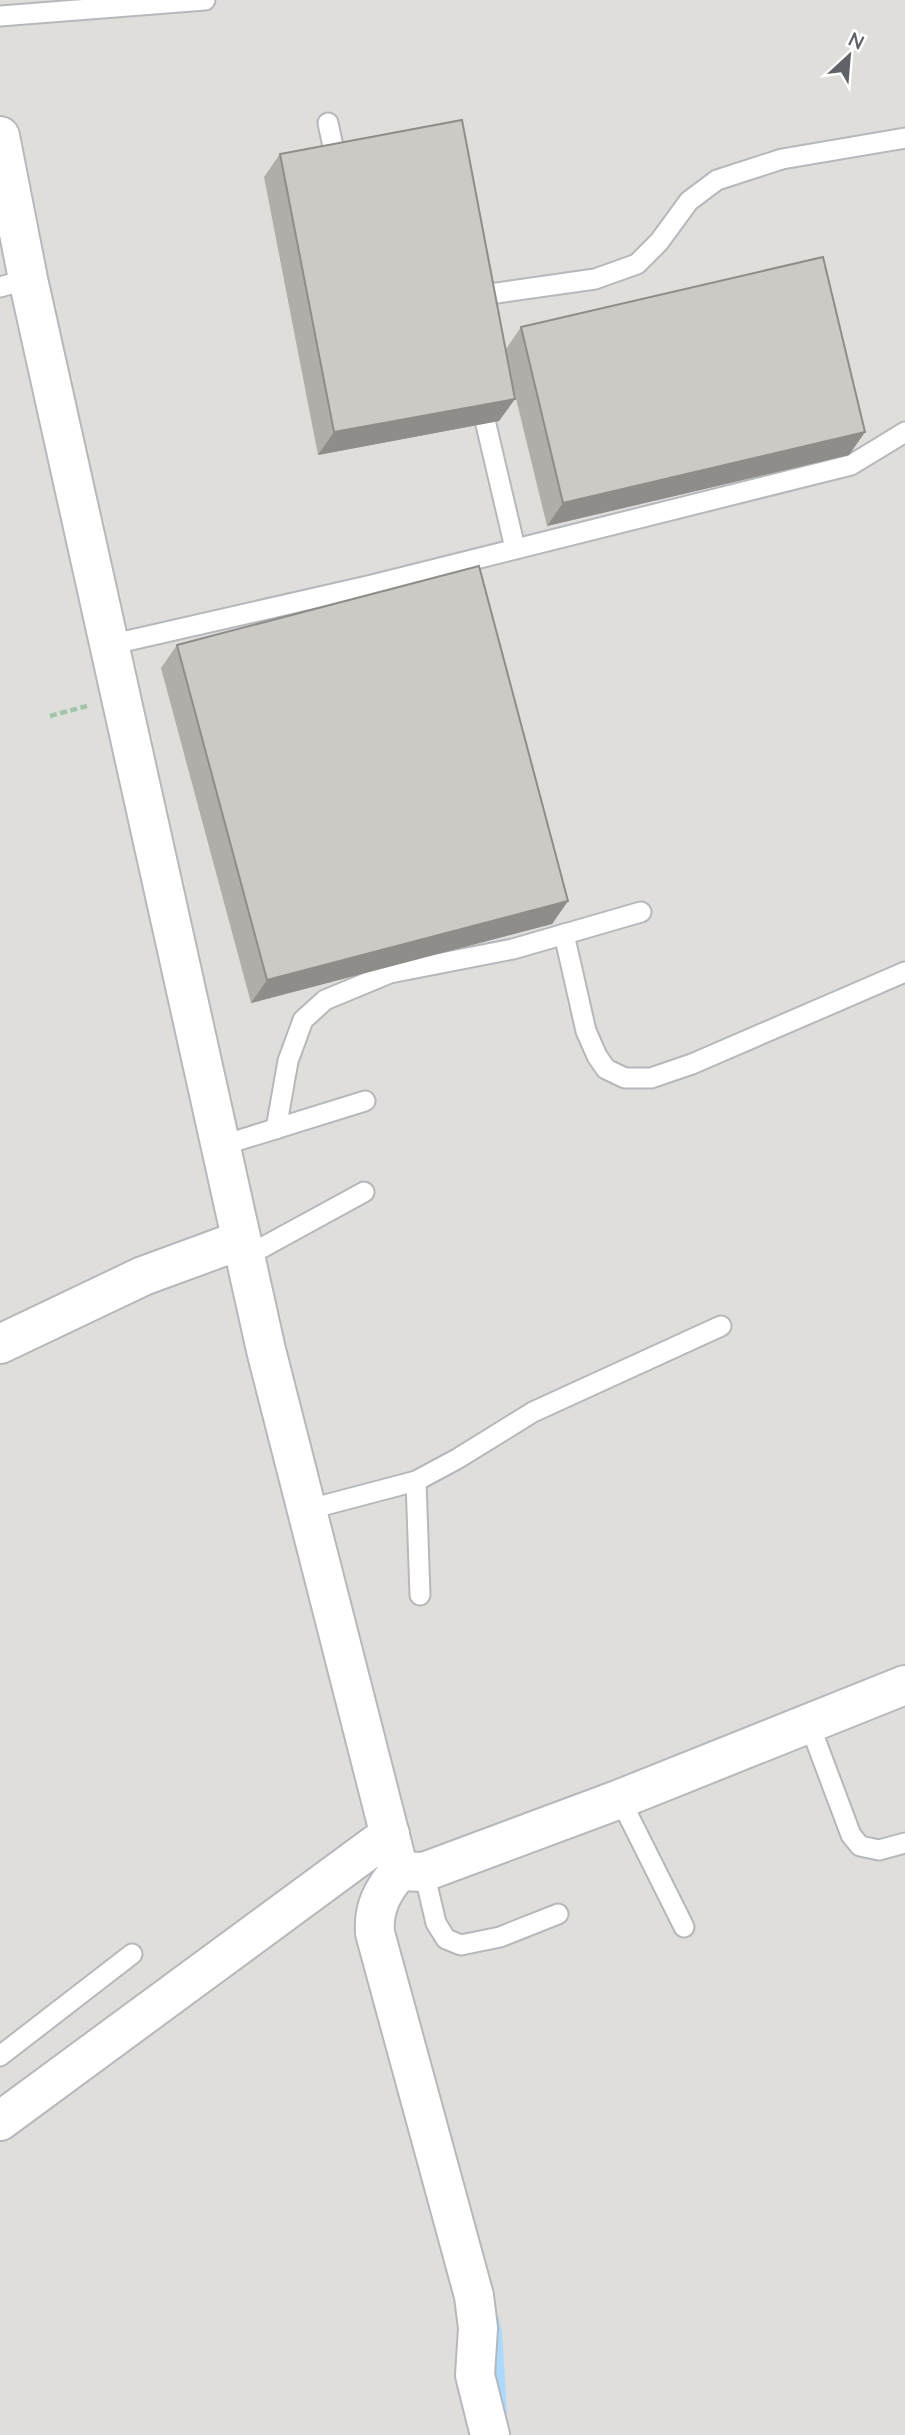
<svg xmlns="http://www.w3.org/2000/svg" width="905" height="2435" font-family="Lato,sans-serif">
<rect width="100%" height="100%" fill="#f1efe8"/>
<rect fill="#e0deda" x="0" y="0" width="905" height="2435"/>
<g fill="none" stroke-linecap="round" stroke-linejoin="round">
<polyline stroke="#aadaff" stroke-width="10" points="494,2319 497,2332 502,2411"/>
<defs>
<g id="service">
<polyline points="0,16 205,0"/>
<polyline points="328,123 338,170"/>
<polyline points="0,287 28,279"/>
<polyline points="469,297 595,279 637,264 659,242 689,201 717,180 782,159 905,138"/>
<polyline points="480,399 515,548"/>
<polyline points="109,645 372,585 851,465 905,432"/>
<polyline points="564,934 586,1031 597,1056 606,1069 625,1078 651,1078 692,1064 905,972"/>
<polyline points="276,1129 288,1061 303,1020 325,1000 390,973 513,949 641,912"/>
<polyline points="220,1146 365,1101"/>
<polyline points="245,1257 364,1192"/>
<polyline points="416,1481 420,1595"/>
<polyline points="306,1510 416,1481 457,1459 533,1412 721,1326"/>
<polyline points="809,1723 851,1835 860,1846 879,1850 905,1843"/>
<polyline points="620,1799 684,1927"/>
<polyline points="424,1872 436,1923 446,1939 461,1945 500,1937 558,1914"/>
<polyline points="0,2056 132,1954"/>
</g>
<g id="minor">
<polyline points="0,136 28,279 266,1350 399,1871 424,1872 620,1799 905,1685"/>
<polyline points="0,1344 143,1276 241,1240"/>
<path d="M399 1871C383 1890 373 1907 375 1933L474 2296 478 2328 475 2375 490 2435"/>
<polyline points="0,2121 390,1834"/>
</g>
</defs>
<use href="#service" stroke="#b5b8bc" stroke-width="23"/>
<use href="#minor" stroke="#b5b8bc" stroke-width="42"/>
<polyline stroke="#9cc7a9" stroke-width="4.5" stroke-dasharray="7 3.5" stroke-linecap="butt" points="50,716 87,706"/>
<use href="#service" stroke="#fff" stroke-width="19"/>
<use href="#minor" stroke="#fff" stroke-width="38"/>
</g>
<g fill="#afaea9">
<polygon points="280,154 506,349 521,327 865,432 849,455 547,526 512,382 499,421 318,455 264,177"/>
<polygon points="177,645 568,901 552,924 251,1003 161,668"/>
</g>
<g fill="#8f8d8a">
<polygon points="515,399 499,421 318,455 334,432"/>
<polygon points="865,432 849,455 547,526 563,503"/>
<polygon points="568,901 552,924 251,1003 267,980"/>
</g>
<g fill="#cccac5" stroke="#8f8d8a" stroke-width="2">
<polygon points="462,120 515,399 334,432 280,154"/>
<polygon points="823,257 865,432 563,503 521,327"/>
<polygon points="479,566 568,901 267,980 177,645"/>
</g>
<g transform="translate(849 56) rotate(26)" stroke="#ffffff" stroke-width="5" paint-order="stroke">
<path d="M0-5L12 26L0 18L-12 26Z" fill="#5f6368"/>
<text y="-10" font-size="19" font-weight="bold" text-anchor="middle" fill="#5f6368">N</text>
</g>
</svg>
